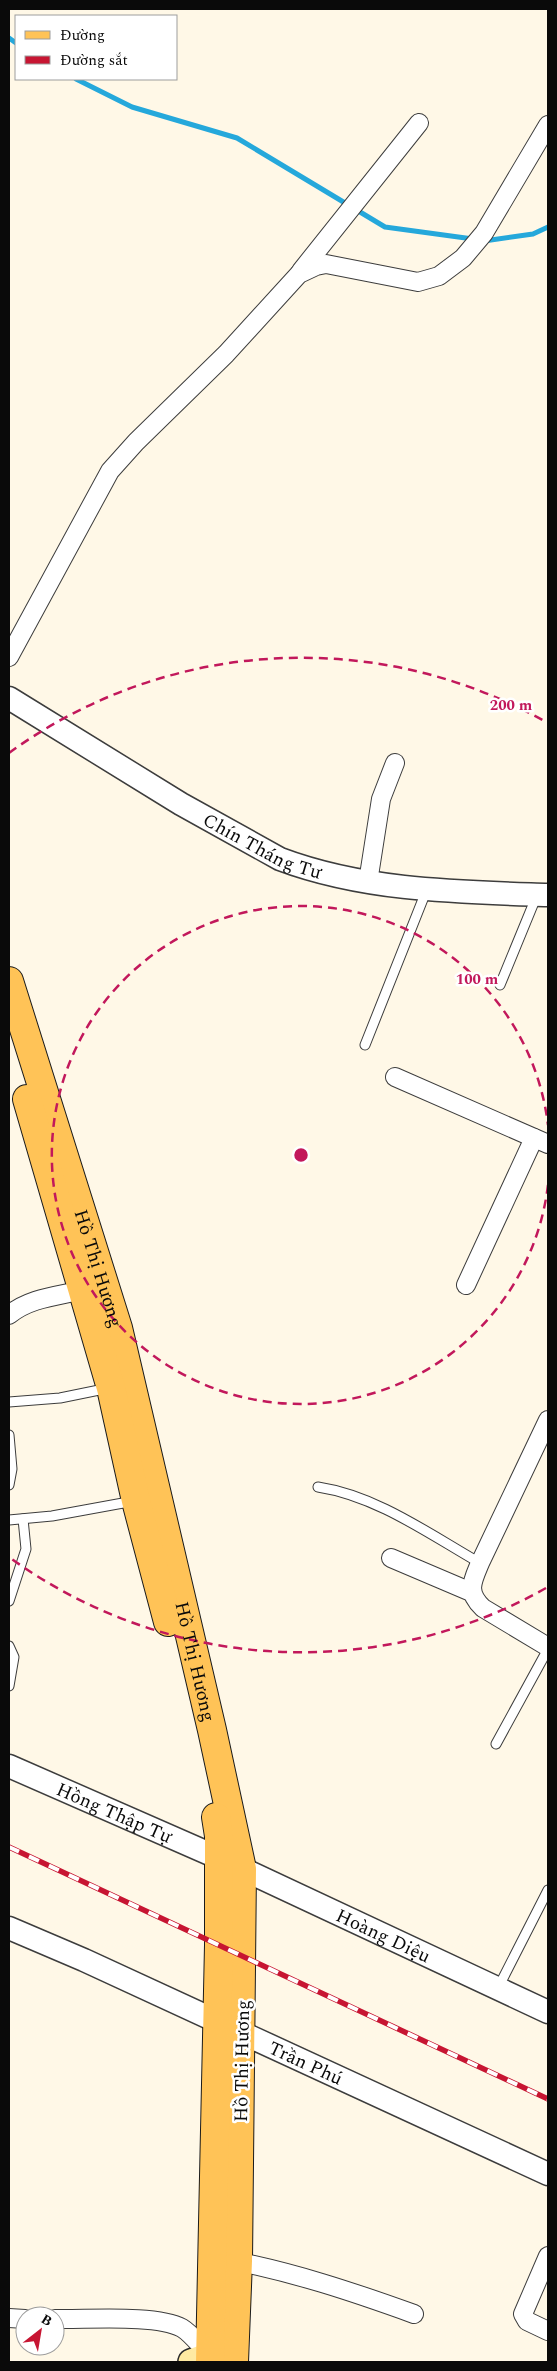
<svg xmlns="http://www.w3.org/2000/svg" width="557" height="2371" font-family="Spectral,serif">
<rect width="100%" height="100%" fill="#fff8e7"/>
<g fill="none" stroke-linecap="round" stroke-linejoin="round">
<g stroke="#25a8db" stroke-width="5">
<polyline points="9,38 16,43"/>
<polyline points="76,79 132,107 237,138 385,227 473,239"/>
<polyline points="484,241 533,234 548,227"/>
</g>
<defs>
<g id="service">
<polyline points="500,985 537,895"/>
<polyline points="365,1045 427,889"/>
<polyline points="9,1402 60,1398 109,1388"/>
<polyline points="9,1435 12,1469 9,1485"/>
<path d="M318 1487C377 1496 429 1534 480 1563"/>
<polyline points="9,1520 52,1516 134,1501"/>
<polyline points="9,1601 26,1549 23,1519"/>
<polyline points="9,1646 14,1657 9,1686"/>
<polyline points="496,1744 548,1649"/>
<polyline points="498,1988 548,1890"/>
</g>
<g id="minor">
<polyline points="301,271 419,123"/>
<polyline points="9,657 110,471 136,442 226,354 299,274 316,266 326,264 418,282 439,276 463,258 484,233 548,125"/>
<polyline points="368,882 381,799 395,763"/>
<polyline points="395,1077 548,1144"/>
<polyline points="466,1285 534,1138"/>
<path d="M9 1315C29 1298 58 1296 83 1290"/>
<path d="M548 1420 480 1563C472 1582 466 1592 483 1608L548 1647"/>
<polyline points="391,1558 471,1592"/>
<polyline points="548,2256 523,2314 527,2321 548,2331"/>
<path d="M230 2260C293 2272 353 2292 414 2314"/>
<polyline points="9,2318 25,2319"/>
<path d="M55 2319C86 2320 156 2314 182 2328 192 2334 201 2347 210 2355"/>
</g>
<g id="tertiary">
<path id="s1" d="M9 698 181 804 280 859C365 891 459 892 548 895"/>
<path id="s2" d="M9 1766 219 1858 548 2012"/>
<path id="s3" d="M9 1928 84 1960 548 2174"/>
</g>
<polyline id="secondary" points="191,2362 210,2355 230,2357"/>
<g id="primary">
<path id="s4" d="M9 981 118 1328 212 1730 242 1869 238 2261 234 2362"/>
<polyline points="27,1099 111,1388 136,1501 168,1622"/>
<polyline points="210,2362 219,1945 219,1836 216,1817"/>
</g>
</defs>
<use href="#service" stroke="#3d3d3d" stroke-width="11"/>
<use href="#minor" stroke="#3d3d3d" stroke-width="20"/>
<use href="#tertiary" stroke="#3d3d3d" stroke-width="25"/>
<use href="#secondary" stroke="#2c2c2c" stroke-width="28"/>
<use href="#primary" stroke="#1b1b1b" stroke-width="30"/>
<use href="#service" stroke="#fff" stroke-width="9"/>
<use href="#minor" stroke="#fff" stroke-width="18"/>
<use href="#tertiary" stroke="#fff" stroke-width="22"/>
<use href="#secondary" stroke="#ffeaa2" stroke-width="25"/>
<use href="#primary" stroke="#ffc357" stroke-width="28"/>
<defs>
<polyline id="rail" points="9,1847 548,2099"/>
</defs>
<use href="#rail" stroke="#c71532" stroke-width="5.5"/>
<use href="#rail" stroke="#fff" stroke-width="4" stroke-dasharray="11" stroke-linecap="butt"/>
</g>
<g fill="none" stroke="#c2185b" stroke-width="2.5" stroke-dasharray="9 6">
<path d="M548 1185A249 249 0 1 1 548 1125"/>
<path d="M546 1588A497 497 0 0 1 9 1557M9 753A497 497 0 0 1 546 722"/>
</g>
<g text-anchor="middle" stroke-width="5" stroke-linejoin="round" paint-order="stroke">
<g font-size="19" fill="#0a0a0a" stroke="#fff">
<text dy="7" stroke="none"><textPath href="#s1" startOffset="294">Chín Tháng Tư</textPath></text>
<text dy="7" stroke="none"><textPath href="#s4" startOffset="301">Hồ Thị Hương</textPath></text>
<text dy="7" stroke="none"><textPath href="#s4" startOffset="706">Hồ Thị Hương</textPath></text>
<text dy="7" stroke="none"><textPath href="#s2" startOffset="115">Hồng Thập Tự</textPath></text>
<text dy="7" stroke="none"><textPath href="#s2" startOffset="411">Hoàng Diệu</textPath></text>
<text transform="translate(241 2061) rotate(-89)" y="7">Hồ Thị Hương</text>
<text dy="7" stroke="none"><textPath href="#s3" startOffset="326">Trần Phú</textPath></text>
</g>
</g>
<circle cx="301" cy="1155" r="8" fill="#c2185b" stroke="#fff" stroke-width="2.5"/>
<g font-size="15" text-anchor="middle" font-weight="bold" fill="#c2185b" stroke="#fff" stroke-width="5" stroke-linejoin="round" paint-order="stroke">
<text x="511" y="710">200 m</text>
<text x="477" y="984">100 m</text>
</g>
<rect width="557" height="2371" fill="none" stroke="#0a0a0a" stroke-width="20"/>
<rect x="15" y="15" width="162" height="65" fill="#ffffff" stroke="#9d9d9d"/>
<rect x="25" y="31" width="25" height="8" fill="#ffc357" stroke="#9d9d9d"/>
<text x="60" y="40" font-size="15" fill="#0a0a0a">Đường</text>
<rect x="25" y="56" width="25" height="8" fill="#c71532" stroke="#9d9d9d"/>
<text x="60" y="65" font-size="15" fill="#0a0a0a">Đường sắt</text>
<g transform="translate(40 2331) rotate(31)"><circle r="24" fill="#ffffff" stroke="#9d9d9d"/>
<path d="M0-4L9 19L0 12L-9 19Z" fill="#c71532"/>
<text y="-8" font-size="14" font-weight="bold" text-anchor="middle" fill="#0a0a0a">B</text>
</g>
</svg>
